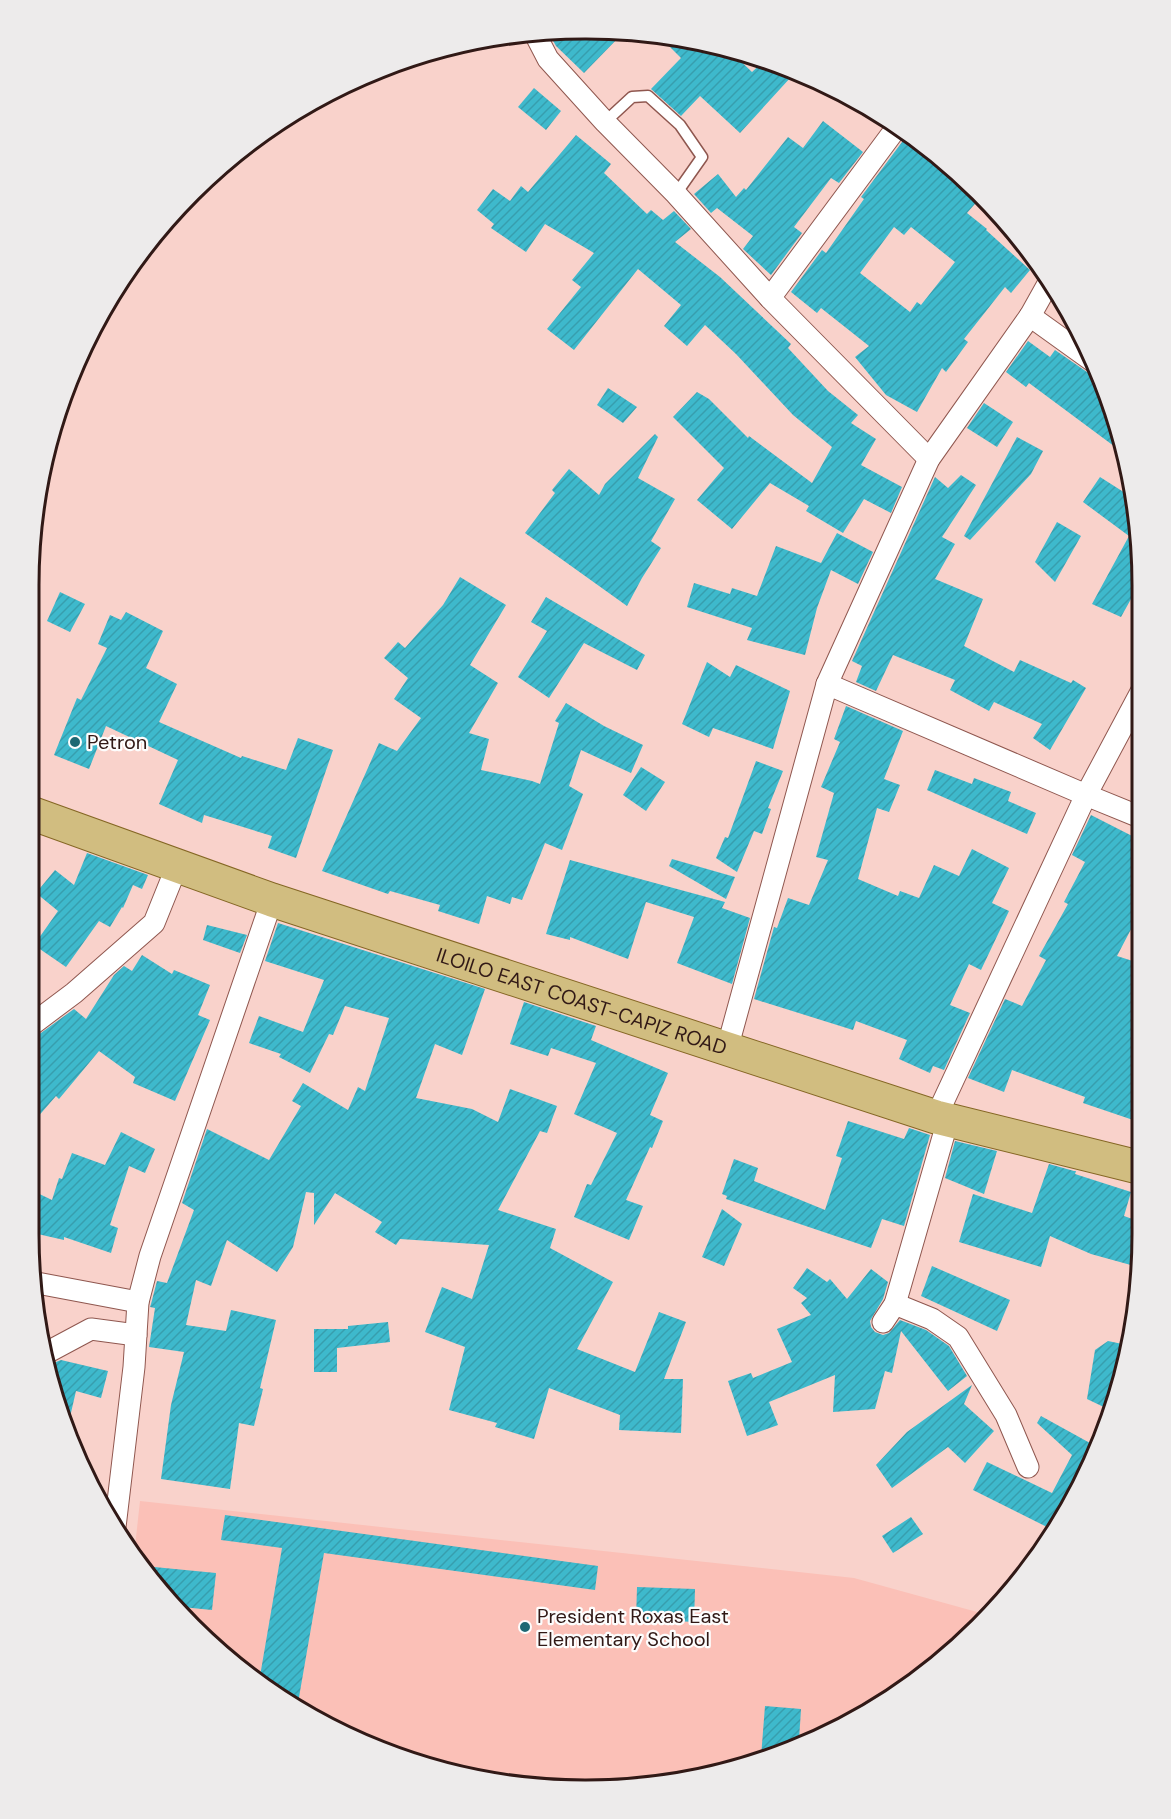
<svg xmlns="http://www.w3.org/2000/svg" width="1171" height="1819" font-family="'DM Sans',sans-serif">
<defs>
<pattern id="building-hatch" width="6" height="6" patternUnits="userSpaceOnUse" patternTransform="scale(1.5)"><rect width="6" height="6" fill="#3eb9cc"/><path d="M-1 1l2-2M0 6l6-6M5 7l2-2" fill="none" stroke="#379eae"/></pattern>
</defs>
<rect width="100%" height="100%" fill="#f9d2cb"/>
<polygon fill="#fbc0b7" points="140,1501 854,1578 988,1615 895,1697 730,1771 549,1789 406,1761 247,1676 134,1556"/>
<g fill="url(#building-hatch)" fill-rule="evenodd">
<polygon points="547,30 549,30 624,32 584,73 556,46"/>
<polygon points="656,33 729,50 752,72 766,59 779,65 791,77 740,133 700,96 681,116 651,89 681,58"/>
<polygon points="534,88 561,111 546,130 518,107"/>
<polygon points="823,121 863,152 839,183 831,178 794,227 802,233 771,275 743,249 753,236 717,208 711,213 694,194 718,174 736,197 744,188 746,190 788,137 803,148"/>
<path d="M908 134 952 166 981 197 967 213 987 229 986 230 1030 270 1011 293 1005 287 964 339 968 342 946 372 942 368 917 412 886 395 855 357 869 346 821 308 817 313 791 292 822 250 826 253 864 199 861 197ZM894 227 904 235 911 227 955 262 921 305 917 302 910 312 860 273Z"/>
<polygon points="576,135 611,164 604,173 647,214 651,210 663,220 674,211 691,229 675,242 720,277 791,344 788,348 828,391 858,415 851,423 876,439 861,465 902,487 891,513 864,499 843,533 806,511 809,506 770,483 732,529 697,500 724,468 673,417 697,392 709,399 748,438 749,436 812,483 832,447 793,415 736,354 705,325 687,346 664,326 681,305 638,269 574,350 547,329 581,287 572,280 594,253 545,224 526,252 491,228 494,224 477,210 493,189 510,201 521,186 528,192"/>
<polygon points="1028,341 1050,357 1055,350 1087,372 1092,375 1098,374 1124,442 1126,455 1029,383 1026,387 1006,372"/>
<polygon points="608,388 637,407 623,423 597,405"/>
<polygon points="984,403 1013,422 997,447 967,428"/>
<polygon points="655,434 658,437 638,478 675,499 651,541 661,548 642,578 627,606 525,533 555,493 552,490 569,469 599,495 605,484"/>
<polygon points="1017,437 1043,451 1031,474 970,540 964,536"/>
<polygon points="961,475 976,485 942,537 955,544 935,579 983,599 964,646 1014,672 1020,660 1071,683 1073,680 1086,688 1050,750 1033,738 1042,724 994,702 989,711 950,690 955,680 893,655 876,691 856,682 862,666 852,661 935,477 948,488"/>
<polygon points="1100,477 1133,498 1141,549 1141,581 1121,617 1092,604 1129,536 1083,502"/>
<polygon points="1057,522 1081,536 1055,582 1035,562"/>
<polygon points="837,533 873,552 858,584 831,570 817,608 805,655 747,640 752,628 687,607 694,583 730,594 732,588 757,596 776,546 821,563"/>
<polygon points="460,577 506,605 470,665 498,683 469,733 489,739 481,770 532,781 540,784 559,723 555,721 566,703 604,726 643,745 631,773 581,750 569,786 583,794 562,850 545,843 522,900 512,897 510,904 487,896 479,924 438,911 440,905 390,891 388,894 322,871 379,743 397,751 421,718 394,699 408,678 384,658 398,642 405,648 443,605"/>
<polygon points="60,592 85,604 70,632 47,621"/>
<polygon points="546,597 645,655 637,670 584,643 549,698 518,677 547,631 531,622"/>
<polygon points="126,612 163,631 146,668 177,684 159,722 241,758 242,756 286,770 298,738 333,750 296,858 268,848 272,836 204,815 202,823 159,804 178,760 106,726 89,769 54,755 77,698 81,700 107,648 98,644 110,615 121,620"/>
<polygon points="707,662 730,677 736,665 790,691 773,749 713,728 709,737 682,724"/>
<polygon points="846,706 903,731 884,779 900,785 889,812 877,808 858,879 898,896 900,891 919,898 934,865 959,876 972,849 1009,868 992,903 1009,911 981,970 969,964 950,1005 970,1013 944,1070 933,1066 930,1073 899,1059 907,1040 856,1021 853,1030 754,999 774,927 777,928 788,898 809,905 828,860 816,857 834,793 821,787 840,742 834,739"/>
<polygon points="756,761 783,771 768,808 771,809 762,834 754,831 737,872 716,858 725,837 728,838"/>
<polygon points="641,767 665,782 646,811 623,795"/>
<polygon points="935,770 972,784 974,778 1011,792 1008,801 1036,813 1027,834 927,790"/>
<polygon points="1091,815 1140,840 1140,912 1117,956 1139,963 1139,1122 1083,1103 1085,1097 1012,1070 1004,1092 968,1078 1005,999 1022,1006 1046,960 1039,956 1068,904 1064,902 1085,862 1072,855"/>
<polygon points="87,853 148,875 142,889 133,885 123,908 122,907 110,927 99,921 66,967 34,945 58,911 36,893 55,870 74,885"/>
<polygon points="672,859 735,877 726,899 669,866"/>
<polygon points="570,860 725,902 722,908 750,918 732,984 677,963 694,917 646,902 628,959 570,937 570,940 546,934"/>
<polygon points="278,923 485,989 462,1055 435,1044 416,1098 472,1109 498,1122 510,1089 557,1106 547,1133 540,1131 498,1210 556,1229 550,1248 613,1282 577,1349 635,1372 659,1312 686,1322 664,1379 683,1379 681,1433 619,1430 620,1415 549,1388 534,1439 495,1427 497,1423 449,1410 465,1347 425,1332 442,1287 472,1299 489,1245 400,1239 396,1245 375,1232 382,1222 335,1193 314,1225 314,1193 306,1192 293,1247 277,1272 227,1240 211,1286 196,1280 186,1325 226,1331 231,1310 276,1320 260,1388 263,1389 254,1426 239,1423 230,1489 161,1479 171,1405 184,1352 149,1347 155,1308 150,1307 151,1304 157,1281 167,1283 194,1210 182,1203 207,1129 269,1160 301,1106 292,1101 303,1083 348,1110 358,1087 365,1091 389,1018 345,1006 333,1035 329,1034 310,1073 279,1057 281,1054 249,1043 259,1016 303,1032 324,980 265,961"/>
<polygon points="207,925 247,935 240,953 203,940"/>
<polygon points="142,955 172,974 174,970 210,985 198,1015 210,1020 175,1101 133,1083 135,1077 99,1051 59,1099 56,1096 29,1127 30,1043 34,1038 74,1009 86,1019 114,975 124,966 132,971"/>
<polygon points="524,1002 596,1026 591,1040 668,1073 650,1115 663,1121 652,1148 650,1147 626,1200 643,1206 629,1240 574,1217 587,1184 591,1185 617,1133 574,1114 596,1063 551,1048 548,1056 510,1044"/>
<polygon points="848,1121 904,1139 909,1128 930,1135 904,1226 882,1219 871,1248 726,1199 727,1196 722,1194 734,1159 758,1168 754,1181 825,1210 842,1158 836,1156"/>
<polygon points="121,1132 155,1149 145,1173 129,1166 110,1225 118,1228 111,1253 64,1237 64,1240 29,1232 29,1189 52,1200 59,1178 62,1179 72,1153 105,1165"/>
<polygon points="955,1141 997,1151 984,1194 945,1178"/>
<polygon points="1049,1164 1074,1171 1076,1171 1075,1174 1131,1192 1124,1216 1138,1221 1138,1267 1091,1254 1050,1236 1041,1267 959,1242 973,1194 1032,1213"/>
<polygon points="722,1209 742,1224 724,1266 702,1257"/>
<polygon points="932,1266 1010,1300 997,1331 921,1296"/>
<polygon points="807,1268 827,1282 830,1279 847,1299 871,1269 888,1282 883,1299 870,1321 871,1327 875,1332 883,1335 889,1333 900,1320 926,1330 949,1346 967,1376 948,1391 901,1331 892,1373 885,1371 875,1409 833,1412 835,1375 769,1402 778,1425 747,1436 728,1381 751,1373 753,1378 792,1362 777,1329 811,1315 801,1303 807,1298 793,1288"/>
<polygon points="388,1322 390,1342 337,1348 337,1372 314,1372 314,1329 348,1329 348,1326"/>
<polygon points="1108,1341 1127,1345 1110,1410 1087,1399 1095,1350"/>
<polygon points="61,1360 108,1371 101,1398 76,1391 67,1430 58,1412 52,1377 56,1362"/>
<polygon points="972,1385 964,1404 994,1431 965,1463 948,1447 892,1488 876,1465 907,1432"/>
<polygon points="1041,1416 1099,1448 1049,1528 973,1490 987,1462 1052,1493 1072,1455 1037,1423"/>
<polygon points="225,1515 598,1566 595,1590 324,1553 298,1703 259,1682 282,1548 221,1540"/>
<polygon points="911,1517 923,1534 893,1553 882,1536"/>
<polygon points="144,1566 216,1573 212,1610 182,1607"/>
<polygon points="637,1587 695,1589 694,1622 636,1619"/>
<polygon points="765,1706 801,1709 799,1740 761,1757"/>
</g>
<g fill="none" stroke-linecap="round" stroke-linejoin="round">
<defs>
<polyline id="service" points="605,122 632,97 648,96 680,125 702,157 676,194"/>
<g id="minor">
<polyline points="534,32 548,59 605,122 676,194 770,298 929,459"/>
<polyline points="770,298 897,127"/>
<polyline points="1030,316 1094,362"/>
<polyline points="827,684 1086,795 1140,817"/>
<polyline points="30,1026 74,993 154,923 177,866"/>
<polyline points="727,1049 827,684 929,459 1030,316 1049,282"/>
<polyline points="936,1117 1086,795 1141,692"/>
<polyline points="37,1283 138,1302"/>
<polyline points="895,1304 932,1319 958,1337 1006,1415 1028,1467"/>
<polyline points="883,1322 895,1304 948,1120"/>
<polyline points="48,1352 91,1329 136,1335"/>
<polyline points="115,1527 134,1367 138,1302 150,1256 272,900"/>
</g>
<g id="primary">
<path id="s1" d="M31 813 272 900 936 1117 1138 1167"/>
</g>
</defs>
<use href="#service" stroke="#8f574f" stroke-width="13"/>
<use href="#minor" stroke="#8f574f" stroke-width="23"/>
<use href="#primary" stroke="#856724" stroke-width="35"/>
<use href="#service" stroke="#fff" stroke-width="10"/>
<use href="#minor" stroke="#fff" stroke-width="21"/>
<use href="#primary" stroke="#d1bd80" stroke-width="33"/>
</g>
<g fill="#1e6873" stroke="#fdfdfd" stroke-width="2">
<circle cx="75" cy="742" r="6"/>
<circle cx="525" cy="1627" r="6"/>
</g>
<g text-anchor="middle" stroke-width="4.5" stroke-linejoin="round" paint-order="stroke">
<g font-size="20" fill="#311916" stroke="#fdfdfd" text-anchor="start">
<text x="87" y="749">Petron</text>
<text x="537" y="1623">President Roxas East<tspan x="537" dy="23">Elementary School</tspan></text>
</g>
<g font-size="20" fill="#311916" stroke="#fdfdfd">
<text dy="7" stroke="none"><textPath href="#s1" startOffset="582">ILOILO EAST COAST-CAPIZ ROAD</textPath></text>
</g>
</g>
<path d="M0 0H1171V1819H0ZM585 39H586A546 546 0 0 1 1132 585V1234A546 546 0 0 1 586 1780H585A546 546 0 0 1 39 1234V585A546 546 0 0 1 585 39Z" fill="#edebeb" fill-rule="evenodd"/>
<path fill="none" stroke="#311916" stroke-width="3" d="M585 39H586A546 546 0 0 1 1132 585V1234A546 546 0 0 1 586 1780H585A546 546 0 0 1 39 1234V585A546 546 0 0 1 585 39Z"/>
</svg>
